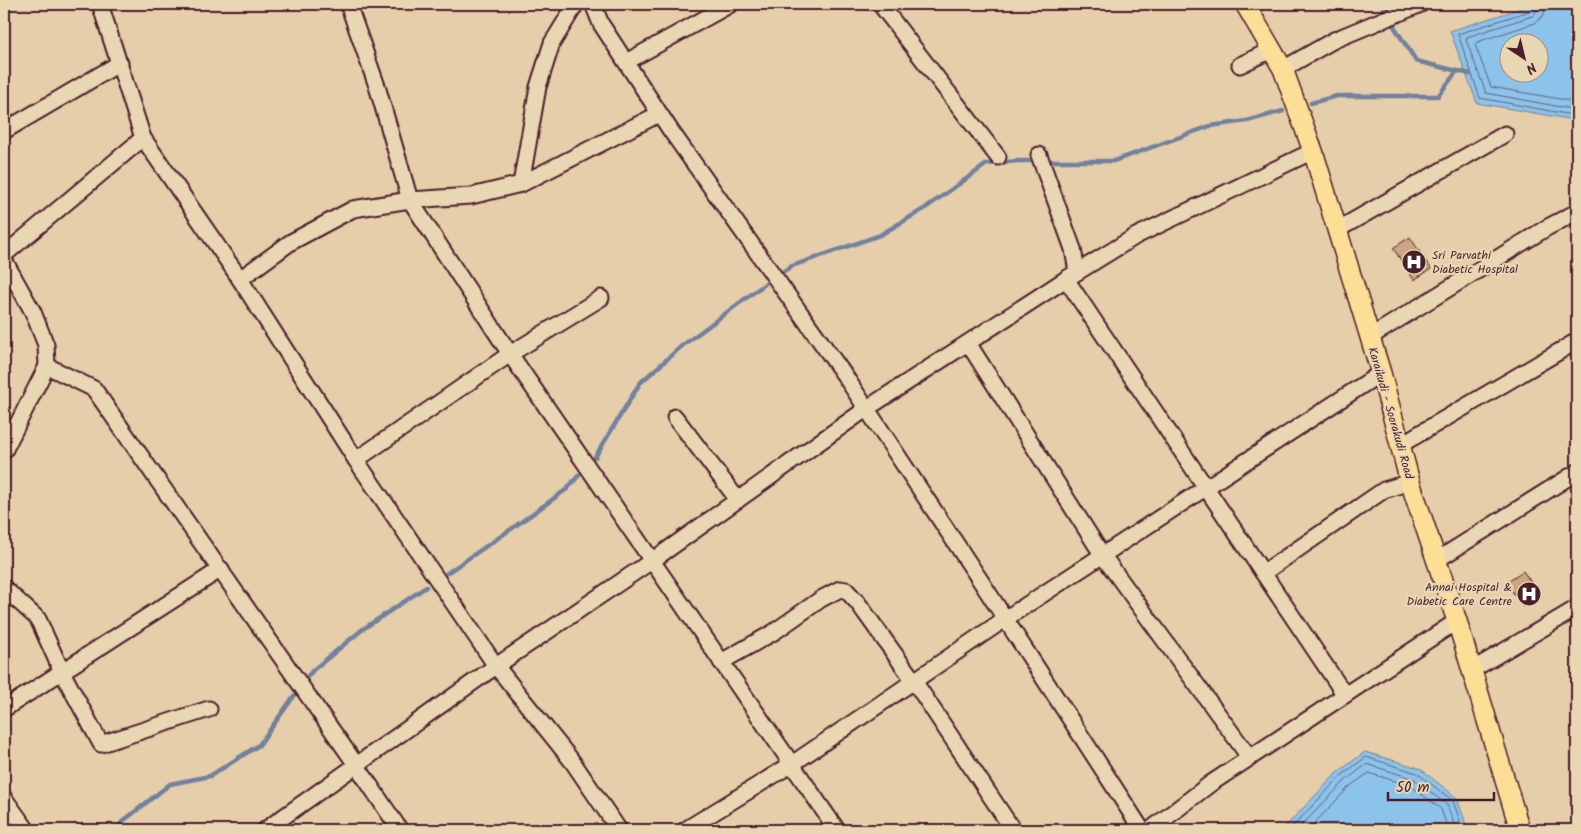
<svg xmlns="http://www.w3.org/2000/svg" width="1581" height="834" font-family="Kalam,sans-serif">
<rect width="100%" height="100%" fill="#e5cea9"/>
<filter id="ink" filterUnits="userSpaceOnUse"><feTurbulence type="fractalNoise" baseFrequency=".02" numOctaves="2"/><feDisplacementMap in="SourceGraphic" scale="10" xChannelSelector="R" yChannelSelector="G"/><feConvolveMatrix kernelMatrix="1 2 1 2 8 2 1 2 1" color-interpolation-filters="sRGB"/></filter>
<g filter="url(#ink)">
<g fill="#8cc3ea" stroke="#72819e" fill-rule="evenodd">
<path d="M1535 4H1577V123L1574 120 1477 103 1450 31ZM1508 42H1538V72H1508Z"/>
<polygon points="1365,752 1419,768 1457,798 1468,830 1282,830 1338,772"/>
</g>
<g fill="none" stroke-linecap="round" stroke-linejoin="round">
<g stroke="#646177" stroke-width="1">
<polyline points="1533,4 1532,8 1529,11 1458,34 1480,98 1577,116"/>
<polyline points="1539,4 1537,11 1532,16 1467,37 1466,40 1486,93 1577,110"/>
<polyline points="1546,4 1544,15 1535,23 1477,42 1475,45 1491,87 1577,102"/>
<polyline points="1289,830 1341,776 1366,757 1417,773 1453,801 1463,830"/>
<polyline points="1297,830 1345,781 1367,764 1414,779 1447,805 1456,830"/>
<polyline points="1308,830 1350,786 1369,773 1411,786 1441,809 1448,830"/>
</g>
<g stroke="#72819e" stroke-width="4.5">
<polyline points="1382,4 1385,12 1416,61 1470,74"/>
<polyline points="1311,103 1337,96 1438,96 1457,71"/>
<polyline points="1045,161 1114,161 1210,126 1247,121 1283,111"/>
<polyline points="784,271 792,266 880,235 924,209 987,164 1018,161 1037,161"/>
<polyline points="595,457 640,383 683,345 765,284"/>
<polyline points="447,573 507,532 567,489 579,475"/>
<polyline points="308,676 313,670 363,629 426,587"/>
<polyline points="116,830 122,822 170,784 210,776 259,745 294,696"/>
</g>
</g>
<g fill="#caa782" stroke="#4a1f2b">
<polygon points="1410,237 1431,269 1414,280 1393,248"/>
<polygon points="1523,571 1540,595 1523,607 1506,582"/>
</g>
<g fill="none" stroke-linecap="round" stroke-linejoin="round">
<defs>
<g id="minor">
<polyline points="100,4 143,138 236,273 356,460 496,666 572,761 619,830"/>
<polyline points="348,4 377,86 410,200 510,354 837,830"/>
<polyline points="593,4 601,24 671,131 845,376 982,583 1142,830"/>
<polyline points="880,4 998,157"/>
<polyline points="626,62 731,4"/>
<polyline points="1240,65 1267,52 1275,54"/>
<polyline points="1283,69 1334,40 1421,4"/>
<polyline points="4,131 120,63"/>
<polyline points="1039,155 1073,249 1077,272"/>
<polyline points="521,184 538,87 552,43 576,4"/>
<polyline points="1337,230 1505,134"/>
<polyline points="4,255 143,138"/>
<polyline points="4,260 33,312 46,345 47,366"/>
<polyline points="240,279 291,242 353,209 410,200 471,196 521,184 659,114"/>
<polyline points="1066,279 1345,695"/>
<polyline points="1370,337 1548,227 1577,212"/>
<polyline points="968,343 1103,556 1250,758"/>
<polyline points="47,366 94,389 357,766 400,830"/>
<polyline points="675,417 738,500"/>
<polyline points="1400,445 1577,341"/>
<polyline points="4,451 47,366"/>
<polyline points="356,460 510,354 601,298"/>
<polyline points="1437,560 1577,472"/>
<polyline points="1263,573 1384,490 1410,482"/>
<polyline points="4,588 38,619 62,672 101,744 209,709"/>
<polyline points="721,662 774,632 821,599 840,589 846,590 858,603 914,681 1013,830"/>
<polyline points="1472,670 1577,608"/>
<polyline points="4,709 221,569"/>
<polyline points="4,798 27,830"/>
<polyline points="265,830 496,666 653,560 866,409 1066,279 1136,236 1313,151"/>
<polyline points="685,830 792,764 1005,619 1381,373"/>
<polyline points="1150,830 1210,784 1457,621"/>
</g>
<polyline id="major" points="1245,4 1283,69 1313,151 1381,373 1410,482 1457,621 1520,830"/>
</defs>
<use href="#minor" stroke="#4a1f2b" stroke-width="19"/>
<use href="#major" stroke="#4a1f2b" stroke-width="22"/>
<use href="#minor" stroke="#e9d7b4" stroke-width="15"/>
<use href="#major" stroke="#fdde96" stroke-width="19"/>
</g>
</g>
<defs>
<symbol id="hospital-disc" viewBox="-11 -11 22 22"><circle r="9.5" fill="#4a1f2b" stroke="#e9d7b4"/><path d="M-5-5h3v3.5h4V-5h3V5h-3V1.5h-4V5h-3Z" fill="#fff"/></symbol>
</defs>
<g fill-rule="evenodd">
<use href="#hospital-disc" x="1400" y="248" width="28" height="28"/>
<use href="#hospital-disc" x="1515" y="580" width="28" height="28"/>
</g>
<g text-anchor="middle" stroke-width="4.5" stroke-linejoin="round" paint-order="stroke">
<g font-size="12" fill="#4a1f2b" stroke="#e9d7b4" text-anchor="start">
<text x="1432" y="259">Sri Parvathi<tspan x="1432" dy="14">Diabetic Hospital</tspan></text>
<text x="1512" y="591" text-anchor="end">Annai Hospital &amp;<tspan x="1512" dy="14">Diabetic Care Centre</tspan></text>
</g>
<g font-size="12" fill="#4a1f2b" stroke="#e9d7b4">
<text transform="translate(1391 413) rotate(74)" y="4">Karaikudi - Soorakudi Road</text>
</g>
</g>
<rect width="1581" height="834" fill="none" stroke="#e9d7b4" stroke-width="20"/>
<rect x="10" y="10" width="1561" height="814" fill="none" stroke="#4a1f2b" stroke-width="2" filter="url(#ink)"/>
<g transform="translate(1524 58) rotate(145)"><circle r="24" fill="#e9d7b4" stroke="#a98d7d"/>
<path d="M0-4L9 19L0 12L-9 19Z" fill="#4a1f2b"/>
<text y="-8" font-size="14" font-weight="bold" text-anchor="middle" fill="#4a1f2b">N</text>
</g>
<path d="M1388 792v8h106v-8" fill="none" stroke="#4a1f2b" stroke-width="2.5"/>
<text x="1396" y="792" font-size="15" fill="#4a1f2b" stroke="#e9d7b4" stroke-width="4" paint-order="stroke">50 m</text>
</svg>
